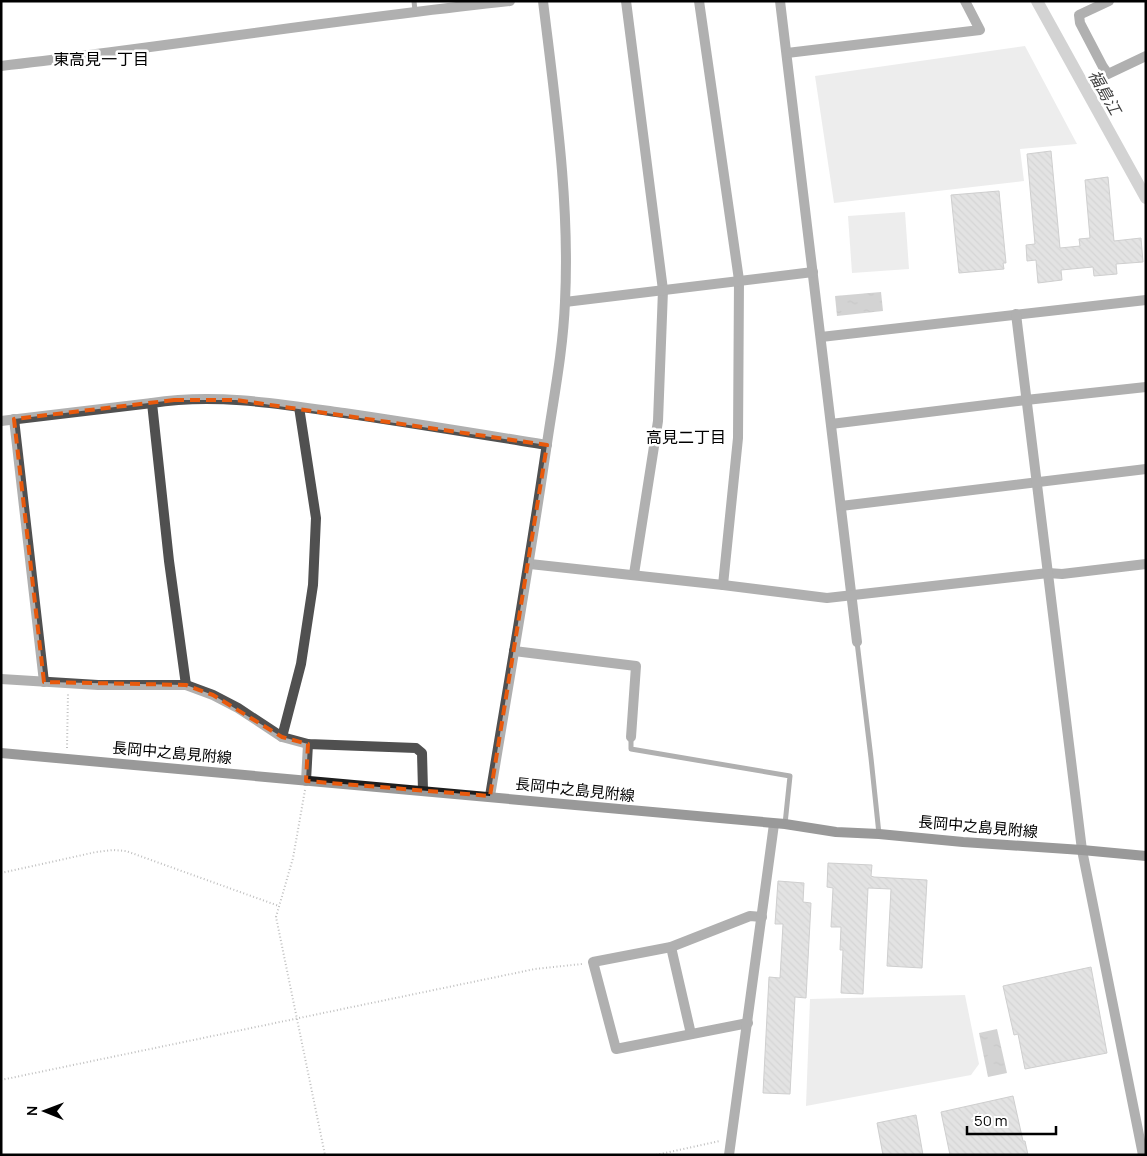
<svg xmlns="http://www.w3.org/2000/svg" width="1147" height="1156" font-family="Manrope,'Noto Sans JP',sans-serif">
<defs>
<pattern id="water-ripples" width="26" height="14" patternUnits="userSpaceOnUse" patternTransform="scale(1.25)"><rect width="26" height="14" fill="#9e9e9e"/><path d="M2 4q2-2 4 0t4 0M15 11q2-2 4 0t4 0" fill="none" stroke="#868686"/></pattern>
<pattern id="building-back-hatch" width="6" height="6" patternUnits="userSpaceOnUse" patternTransform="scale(1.25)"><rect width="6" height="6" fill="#c0c0c0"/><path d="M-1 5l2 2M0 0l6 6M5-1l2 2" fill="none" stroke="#a3a3a3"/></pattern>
</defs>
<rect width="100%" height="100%" fill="#fff"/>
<g fill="#d7d7d7">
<polygon points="1025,46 1077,144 1020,149 1024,181 834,203 815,76"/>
<polygon points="905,212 909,269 852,273 848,216"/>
<polygon points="965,995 979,1064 971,1075 806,1106 810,999"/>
</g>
<g fill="url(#water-ripples)">
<polygon points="881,292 883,311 837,316 835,296"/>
<polygon points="997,1029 1007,1073 988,1077 979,1033"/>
</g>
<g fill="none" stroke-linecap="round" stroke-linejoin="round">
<polyline stroke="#9e9e9e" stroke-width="12" points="1037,1 1146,198"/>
</g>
<g fill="url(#building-back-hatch)" stroke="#949494">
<polygon points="1051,151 1060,248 1080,246 1079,239 1090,238 1085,180 1108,177 1114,241 1141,238 1143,262 1116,264 1117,274 1094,276 1093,267 1061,270 1062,280 1038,283 1036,260 1027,261 1026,245 1035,244 1027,154"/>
<polygon points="999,191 1006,263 1003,263 1004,269 959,273 951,195"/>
<polygon points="828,863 872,865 871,876 874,877 927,880 922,968 887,966 891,889 868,888 863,994 841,993 843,950 840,950 841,927 831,927 833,888 827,887"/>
<polygon points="778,881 804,883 803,902 811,903 806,998 795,997 790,1094 763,1093 769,977 780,978 783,924 775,924"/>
<polygon points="1091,967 1107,1053 1025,1069 1018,1034 1014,1035 1003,986"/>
<polygon points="1013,1096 1023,1141 1025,1141 1028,1155 950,1155 941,1112"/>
<polygon points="916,1115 923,1155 883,1155 877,1123"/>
</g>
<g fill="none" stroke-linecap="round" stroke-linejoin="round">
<g stroke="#727272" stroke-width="2" stroke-dasharray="1 2.5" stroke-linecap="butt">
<polyline points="67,748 68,693"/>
<polyline points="305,790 293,858 276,917 325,1155"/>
<polyline points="1,873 96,852 113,850 126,851 279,906"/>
<polyline points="1,1080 535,969 582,964"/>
<polyline points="656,1155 720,1141"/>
</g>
<g stroke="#505050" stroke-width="5">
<polyline points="414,1 415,11"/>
<polyline points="857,642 871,758 879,834"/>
<polyline points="631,737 631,749 790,776 785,824"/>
</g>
<g stroke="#505050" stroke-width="10">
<polyline points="626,1 663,290 658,421 634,574"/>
<polyline points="699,1 739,280 738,438 723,585"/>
<polyline points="780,1 857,642"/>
<polyline points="1109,1 1079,15 1080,23 1103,67 1108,74 1146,56"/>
<polyline points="787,53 980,30 965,1"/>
<polyline points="565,302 813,272"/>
<polyline points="821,337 1146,300"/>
<polyline points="14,419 44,682"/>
<polyline points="831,424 1026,400 1146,387"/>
<polyline points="841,506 1146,469"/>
<polyline points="530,564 723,585 827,598 1048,573 1062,574 1146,564"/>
<polyline points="514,651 636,666 631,737"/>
<polyline points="1,679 98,685 186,685 213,695 238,708 282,737 308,744 416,748 422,753 423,790"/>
<path d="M186 685 169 561 152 403C216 393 281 404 344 413 412 423 479 434 547 445"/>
<polyline points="282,737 301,664 313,585 316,518 299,407"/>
<polyline points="306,781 308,744"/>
<polyline points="671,947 691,1034"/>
<polyline points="748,1023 616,1049 593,962 671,947 750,916 762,917"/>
</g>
<g stroke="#505050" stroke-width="10">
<path d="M1 66C171 46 340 19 510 1"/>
<polyline points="1016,314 1082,850 1143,1155"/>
<polyline points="1,421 152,403"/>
<path d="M490 796C509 681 529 566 546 450 553 401 563 352 565 302 570 202 555 101 543 1"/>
<polyline points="729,1155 774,824"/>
</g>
<polyline stroke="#1d1d1d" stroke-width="10" points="1,753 785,824 836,832 879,834 963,842 1082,850 1146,856"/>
</g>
<path d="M0 0H1147V1156H0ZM174 400H236L547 445 490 796 306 781 308 744 282 737 213 695 186 685 44 682 14 419Z" fill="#fff" fill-opacity=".55" fill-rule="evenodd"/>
<path fill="none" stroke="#e8590c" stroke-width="4" stroke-dasharray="10 6" stroke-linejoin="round" d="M174 400H236L547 445 490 796 306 781 308 744 282 737 213 695 186 685 44 682 14 419Z"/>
<g text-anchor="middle" stroke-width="5" stroke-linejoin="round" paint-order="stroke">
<g font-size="15" fill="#000" stroke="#fff">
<text transform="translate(172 753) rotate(5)" y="5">長岡中之島見附線</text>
<text transform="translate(575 790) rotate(6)" y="5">長岡中之島見附線</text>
<text transform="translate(978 827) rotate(5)" y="5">長岡中之島見附線</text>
</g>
<g font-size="16" fill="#000" stroke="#fff">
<text x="101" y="65">東高見一丁目</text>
<text x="686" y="443">高見二丁目</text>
</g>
<g font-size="16" font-style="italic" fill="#3f3f3f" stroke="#fff">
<text transform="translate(1105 92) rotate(61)" y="6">福島江</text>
</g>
</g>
<rect width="1147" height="1156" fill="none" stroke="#000000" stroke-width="5"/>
<g transform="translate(45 1111) rotate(271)" stroke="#ffffff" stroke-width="4" paint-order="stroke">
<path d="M0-4L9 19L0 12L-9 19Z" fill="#000000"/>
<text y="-8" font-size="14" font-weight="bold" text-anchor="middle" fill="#000000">N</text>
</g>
<path d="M967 1126v8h89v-8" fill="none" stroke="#000000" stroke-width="2.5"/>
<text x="974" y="1126" font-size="15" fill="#000000" stroke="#ffffff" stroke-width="4" paint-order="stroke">50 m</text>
</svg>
